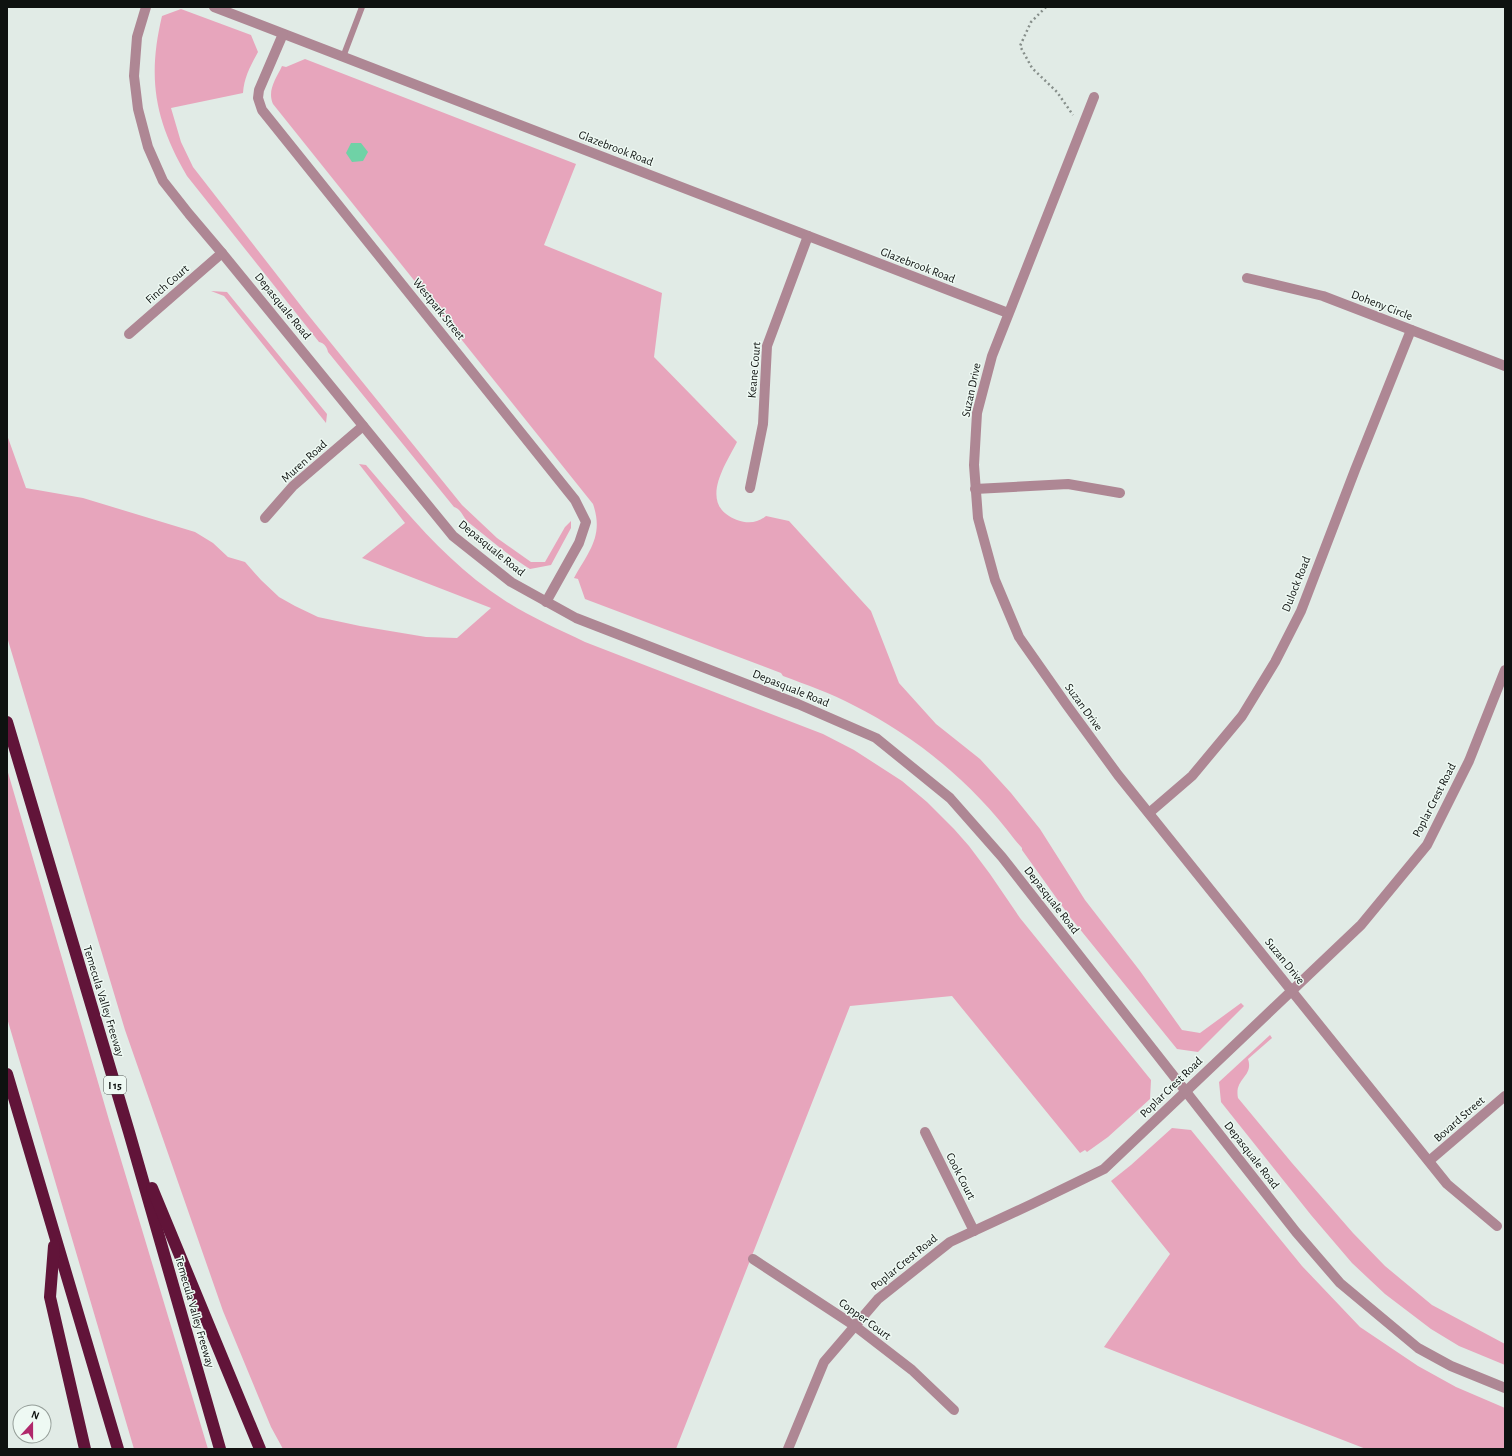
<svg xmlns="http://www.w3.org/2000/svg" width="1512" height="1456" font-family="'Alegreya Sans',sans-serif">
<rect width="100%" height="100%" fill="#e1ebe6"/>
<g fill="#e7a5bc">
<path d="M181 9 251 35 258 52C251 65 244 77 243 93L171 108 181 142 193 167 305 311 462 505 497 538 531 562H545L565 527 571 521V528L551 565 530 569C509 556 488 538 468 522 463 517 461 509 454 507L328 352C327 347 324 343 319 342L187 176C155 121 147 79 162 16Z"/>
<path d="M305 59 576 164 544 245 662 293 654 357 737 442C724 467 698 505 737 520 748 524 758 523 766 516L789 521 871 611 899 683 936 724 980 759 1011 793 1040 829 1085 900 1140 971 1182 1030 1200 1033 1241 1003 1244 1006 1198 1052 1177 1049 1070 917 1022 850V848L1015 840C972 783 917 737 853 705 831 693 807 685 783 676L781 673 585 599 578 579 574 578C589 551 604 536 593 504L273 104C267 90 276 79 282 66L286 67Z"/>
<polygon points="211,291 227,292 327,414 326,423 224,296"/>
<path d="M7 435 26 488 83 498 195 532 213 543 228 557 245 562 261 580 279 597 295 606 318 617 360 626 426 637 457 638 491 608 362 558 405 523 359 464 366 465C408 514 449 565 504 600 530 617 558 629 585 642L823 734 854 750 902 781 927 802 954 829 969 846 990 874 1020 918 1151 1080 1150 1099 1108 1137 1087 1152 1085 1150 1080 1153 952 996 850 1006 676 1449H283L271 1427 223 1311 125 1030 7 637Z"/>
<polygon points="7,769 109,1120 208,1449 134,1449 7,1018"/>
<path d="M1270 1035 1272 1038 1248 1059C1254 1077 1234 1078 1238 1098L1292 1163 1353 1233 1385 1266 1432 1305 1505 1344V1365L1459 1346 1431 1329 1385 1294 1352 1263 1311 1215 1221 1102 1219 1082Z"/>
<polygon points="1172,1128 1191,1130 1302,1266 1360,1327 1418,1366 1456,1387 1505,1408 1505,1449 1366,1449 1104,1347 1170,1254 1111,1181 1131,1165"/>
</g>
<polygon fill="#6fd2a6" points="351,143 361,143 368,152 363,161 352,162 346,153"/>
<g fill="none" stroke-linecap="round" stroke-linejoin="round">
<polyline stroke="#868e8a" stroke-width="2.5" stroke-dasharray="2 3" stroke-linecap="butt" points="1046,7 1031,22 1020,46 1032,68 1057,92 1073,115"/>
<polyline stroke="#ae8794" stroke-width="6" points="343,57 362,7"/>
<g stroke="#ae8794" stroke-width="10">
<polyline points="214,7 1008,313"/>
<polyline points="283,34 259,90 258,98 262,110 575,500 586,522 579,543 546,602"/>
<polyline points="1094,97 992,356 977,413 974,465 978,518 995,580 1019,637 1066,704 1118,775 1447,1184 1497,1226"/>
<polyline points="1247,278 1323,296 1505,366"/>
<polyline points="129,334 222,253"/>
<polyline points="750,488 763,424 767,346 808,236"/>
<polyline points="975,489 1068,484 1120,493"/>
<polyline points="265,518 293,486 363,426"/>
<polyline points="1149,813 1192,776 1242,716 1275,662 1301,611 1355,470 1411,330"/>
<polyline points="925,1132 974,1231"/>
<polyline points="1429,1161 1505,1096"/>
<polyline points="753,1259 855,1326 912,1370 954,1410"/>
<polyline points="788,1449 824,1362 878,1299 950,1242 1032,1204 1104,1169 1361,925 1427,845 1469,761 1505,670"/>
</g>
<polyline stroke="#ae8794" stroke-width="10" points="146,7 137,37 134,76 138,109 148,147 163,181 189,214 222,253 453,536 511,582 576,618 798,704 876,738 950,798 1002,857 1296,1232 1340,1283 1418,1348 1451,1366 1505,1388"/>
<g stroke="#611439" stroke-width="12">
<polyline points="7,722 129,1132 220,1449"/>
<polyline points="7,1074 118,1449"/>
<polyline points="152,1188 260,1449"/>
<polyline points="54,1246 50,1297 85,1449"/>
</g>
</g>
<g text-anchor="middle" stroke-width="3" stroke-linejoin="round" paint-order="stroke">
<rect fill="#eef9f3" stroke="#515754" stroke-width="1" x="104" y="1076" width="22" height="18" rx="3"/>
<g font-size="11" font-weight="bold" fill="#0e1210">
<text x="115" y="1089">I 15</text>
</g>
<g font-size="12" fill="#0e1210" stroke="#eef9f3">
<text transform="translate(616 148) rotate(21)" y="4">Glazebrook Road</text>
<text transform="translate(918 265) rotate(21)" y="4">Glazebrook Road</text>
<text transform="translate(167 284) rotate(-41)" y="4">Finch Court</text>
<text transform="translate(1382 305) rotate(21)" y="4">Doheny Circle</text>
<text transform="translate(283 306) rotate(51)" y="4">Depasquale Road</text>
<text transform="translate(439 309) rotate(51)" y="4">Westpark Street</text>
<text transform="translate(754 370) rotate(-85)" y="4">Keane Court</text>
<text transform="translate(971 390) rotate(-78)" y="4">Suzan Drive</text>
<text transform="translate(304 461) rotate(-42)" y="4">Muren Road</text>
<text transform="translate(492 548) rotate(39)" y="4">Depasquale Road</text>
<text transform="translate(1296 584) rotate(-68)" y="4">Dulock Road</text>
<text transform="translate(791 688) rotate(22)" y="4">Depasquale Road</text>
<text transform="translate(1084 707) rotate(54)" y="4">Suzan Drive</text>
<text transform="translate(1434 800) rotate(-63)" y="4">Poplar Crest Road</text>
<text transform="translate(1052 900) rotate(52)" y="4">Depasquale Road</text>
<text transform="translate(1285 961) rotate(51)" y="4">Suzan Drive</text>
<text transform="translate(104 1001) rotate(73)" y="4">Temecula Valley Freeway</text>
<text transform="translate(1171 1087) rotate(-44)" y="4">Poplar Crest Road</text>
<text transform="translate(1459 1119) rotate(-41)" y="4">Bovard Street</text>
<text transform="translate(1252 1155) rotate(52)" y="4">Depasquale Road</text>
<text transform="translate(961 1176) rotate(63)" y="4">Cook Court</text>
<text transform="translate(904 1262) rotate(-39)" y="4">Poplar Crest Road</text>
<text transform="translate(195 1312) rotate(74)" y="4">Temecula Valley Freeway</text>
<text transform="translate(865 1319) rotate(36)" y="4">Copper Court</text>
</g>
</g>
<rect width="1512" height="1456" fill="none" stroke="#0e1210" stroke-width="16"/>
<g transform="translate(32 1424) rotate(21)"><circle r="19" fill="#eef9f3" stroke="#949d98"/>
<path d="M0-3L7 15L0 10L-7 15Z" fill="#b0286b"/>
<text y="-6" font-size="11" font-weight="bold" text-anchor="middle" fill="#0e1210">N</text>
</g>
</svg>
